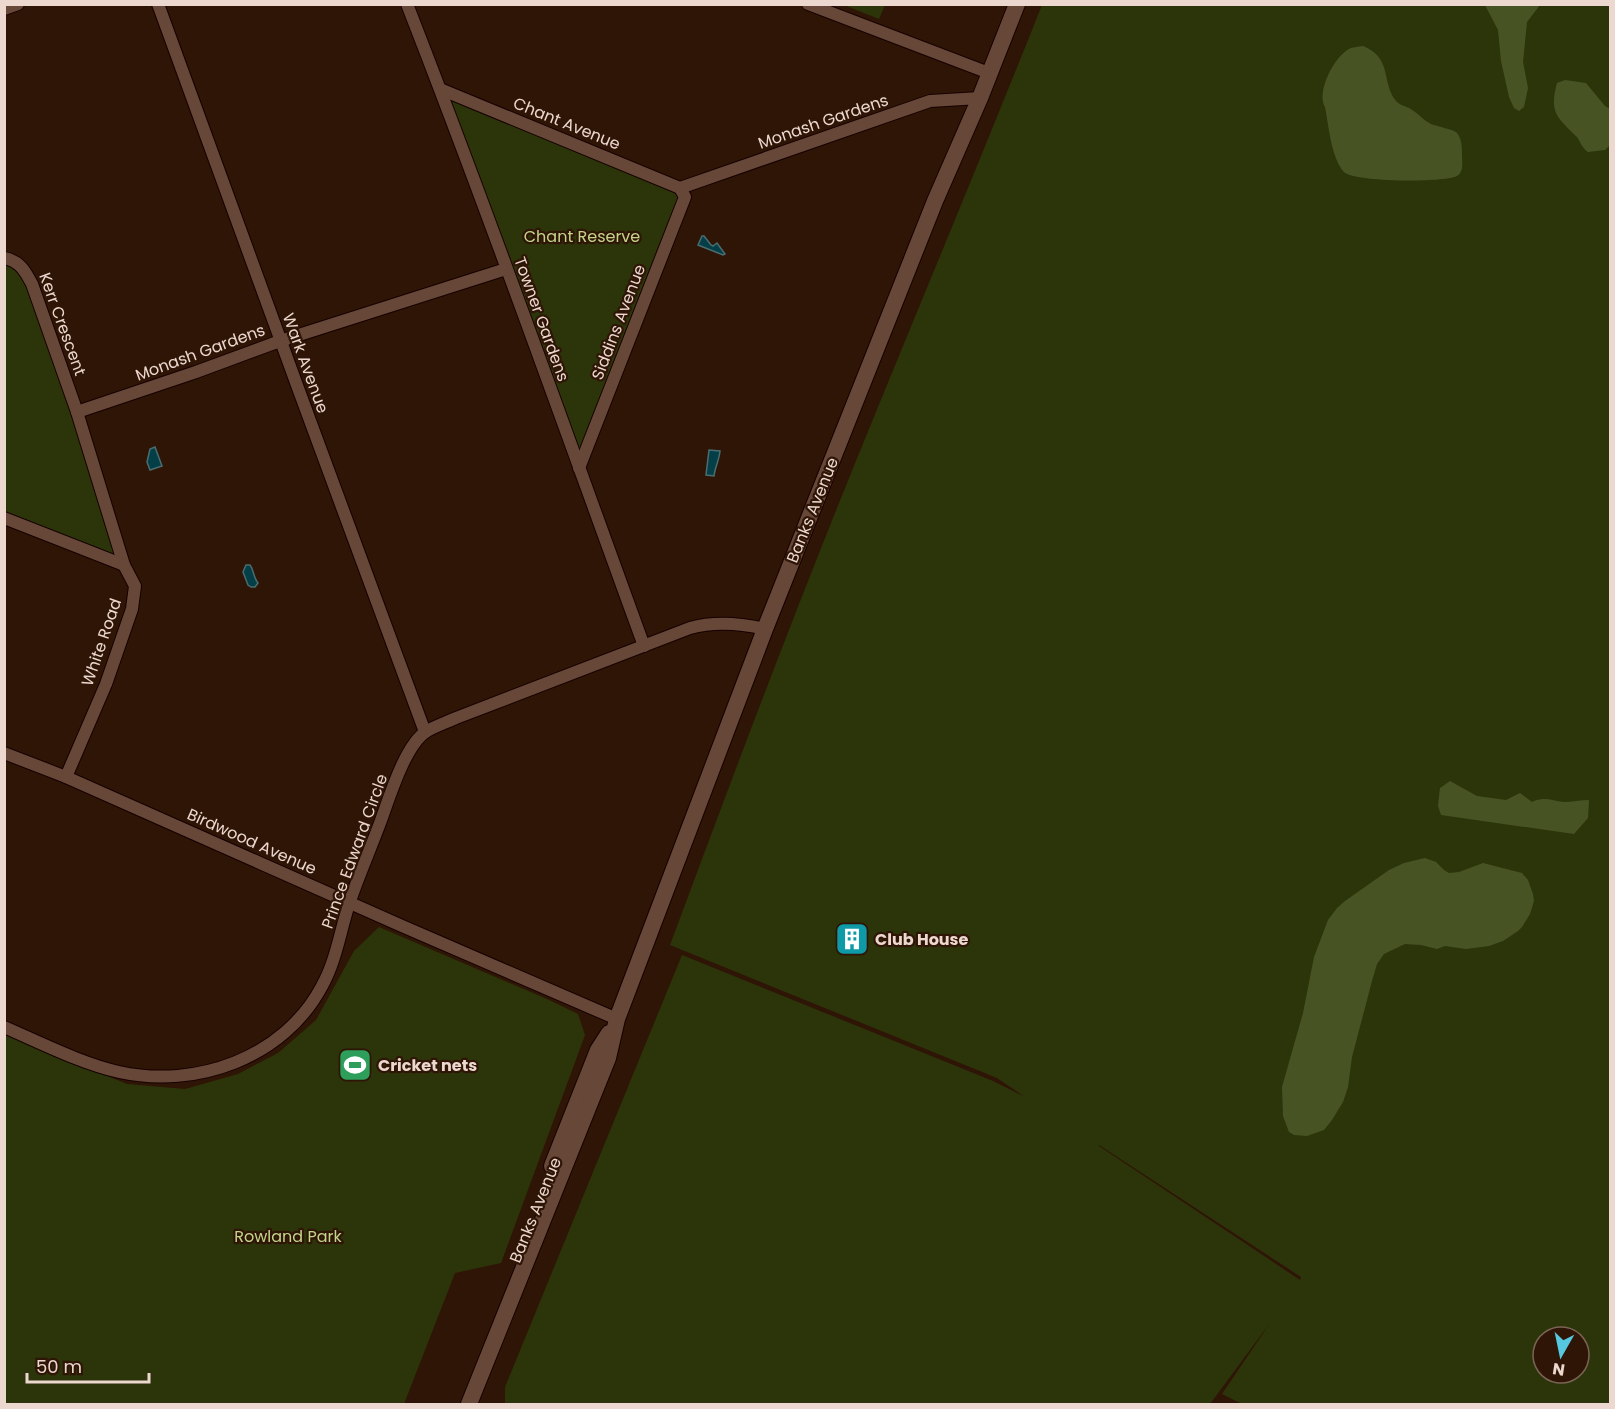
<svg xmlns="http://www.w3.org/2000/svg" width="1615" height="1409" font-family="Poppins,sans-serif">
<rect width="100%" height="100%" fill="#2f1506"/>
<g fill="#2c350a" fill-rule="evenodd">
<polygon points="844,5 885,5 879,19"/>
<path d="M1042 5H1610V1404H1242L1222 1394 1270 1323 1210 1404H505V1387L682 955 993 1081 1025 1097 997 1078 670 945C725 797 780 650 839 503 906 337 976 171 1042 5ZM1099 1145 1301 1277 1300 1280 1099 1146ZM1543 1337H1579V1373H1543Z"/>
<polygon points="440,89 680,188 685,197 579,468"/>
<polygon points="4,258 25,270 124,565 5,518"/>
<polygon points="379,927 547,999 578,1014 585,1035 501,1263 455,1273 404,1404 5,1404 4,1034 127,1084 185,1089 238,1074 278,1053 316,1020 354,951"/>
</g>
<g fill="#485324">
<polygon points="1485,5 1540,5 1527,22 1523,62 1528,88 1524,107 1519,111 1514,108 1509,97 1501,61 1498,30"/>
<path d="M1363 46C1394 59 1380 83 1397 102 1400 105 1405 106 1409 108 1417 112 1423 120 1431 124 1438 127 1453 129 1457 133 1462 139 1462 148 1462 155 1462 162 1464 172 1457 176 1444 183 1353 182 1344 172 1331 157 1329 127 1325 107 1316 92 1334 57 1349 49 1352 47 1359 47 1363 46Z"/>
<path d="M1565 80 1586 83 1605 106 1610 109V145L1605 150 1588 152C1582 148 1581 143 1577 137 1557 117 1549 113 1557 83Z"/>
<path d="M1450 781 1477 796 1506 800 1520 793 1532 802C1544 796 1552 801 1564 802 1572 802 1581 800 1589 800L1588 818 1574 834 1441 815 1438 806 1440 788Z"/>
<polygon points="1425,858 1436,862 1444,870 1449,873 1459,872 1483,863 1522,873 1528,880 1533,894 1534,901 1530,914 1522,927 1518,931 1503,941 1489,946 1466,949 1445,946 1437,949 1421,945 1405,944 1384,954 1377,964 1372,981 1352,1057 1348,1087 1343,1102 1332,1120 1324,1130 1307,1136 1294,1135 1289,1132 1283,1116 1282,1087 1303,1013 1314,957 1328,920 1337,908 1345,901 1389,870 1404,863"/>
</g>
<g fill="#043f48" stroke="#4a6d70" stroke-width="1.5">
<polygon points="702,236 704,236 711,245 713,246 717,243 725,254 723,255 698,245"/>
<polygon points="155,447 162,466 150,470 147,462 150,449"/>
<path d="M709 450 720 451C719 461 715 467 714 476L706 475Z"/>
<path d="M246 565H250C254 570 253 577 258 583L255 587H251L248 585 243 572Z"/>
</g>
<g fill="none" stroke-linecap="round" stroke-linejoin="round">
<defs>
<g id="minor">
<polyline points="158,4 298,388 425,732"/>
<path d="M407 4C490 217 566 432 644 646"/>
<polyline points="808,4 989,73"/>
<polyline points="4,9 18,4"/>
<polyline points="440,89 680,188"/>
<polyline points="680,188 930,101 980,98"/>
<path d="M4 258C20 261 25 271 32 284L77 412 124 565 135 586 132 609 106 684 66 777"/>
<polyline points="77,412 196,372 280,341 506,269"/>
<polyline points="579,468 685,197 680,188"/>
<polyline points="4,518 124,565"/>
<polyline points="4,753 66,777 402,926 617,1019"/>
<path d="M4 1027C39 1042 82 1064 119 1072 196 1089 284 1058 322 986 336 961 340 932 349 904 358 877 370 850 380 823 389 799 405 744 427 731 436 726 447 722 456 718L690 628C715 621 739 623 765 629"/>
</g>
<g id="tertiary">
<polyline points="552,1166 598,1050 609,1033"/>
<polyline points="469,1404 608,1058 617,1019 765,629 935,201 980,98 1017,4"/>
</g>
</defs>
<use href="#minor" stroke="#160100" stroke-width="14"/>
<use href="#tertiary" stroke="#160100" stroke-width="18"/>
<use href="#minor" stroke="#664738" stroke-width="12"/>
<use href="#tertiary" stroke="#664738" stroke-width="16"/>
</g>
<defs>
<symbol id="building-square" viewBox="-11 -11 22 22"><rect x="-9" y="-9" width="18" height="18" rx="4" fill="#0f9aa8" stroke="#2f1506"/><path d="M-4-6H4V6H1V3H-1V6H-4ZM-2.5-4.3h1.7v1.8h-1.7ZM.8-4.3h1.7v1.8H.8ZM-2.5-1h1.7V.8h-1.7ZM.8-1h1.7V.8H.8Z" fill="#fff"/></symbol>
<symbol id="stadium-square" viewBox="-11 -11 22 22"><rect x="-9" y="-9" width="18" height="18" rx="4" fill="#2e9e5b" stroke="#2f1506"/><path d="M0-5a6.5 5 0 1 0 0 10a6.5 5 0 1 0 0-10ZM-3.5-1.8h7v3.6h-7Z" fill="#fff"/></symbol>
</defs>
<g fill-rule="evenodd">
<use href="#building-square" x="833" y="920" width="38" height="38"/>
<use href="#stadium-square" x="336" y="1046" width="38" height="38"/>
</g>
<g text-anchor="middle" stroke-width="4.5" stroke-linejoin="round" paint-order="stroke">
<g font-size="16" fill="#ecd8cf" stroke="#2f1506">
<text transform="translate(823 121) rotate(-19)" y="6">Monash Gardens</text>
<text transform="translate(567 123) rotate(22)" y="6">Chant Avenue</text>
<text transform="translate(542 319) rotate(70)" y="6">Towner Gardens</text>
<text transform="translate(618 322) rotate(-69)" y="6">Siddins Avenue</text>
<text transform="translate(63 324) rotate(70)" y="6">Kerr Crescent</text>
<text transform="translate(200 352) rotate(-20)" y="6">Monash Gardens</text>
<text transform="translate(306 363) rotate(70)" y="6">Wark Avenue</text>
<text transform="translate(812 510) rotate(-68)" y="6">Banks Avenue</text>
<text transform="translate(101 642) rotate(-71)" y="6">White Road</text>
<text transform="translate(252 841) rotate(24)" y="6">Birdwood Avenue</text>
<text transform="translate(354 851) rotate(-70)" y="6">Prince Edward Circle</text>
<text transform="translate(535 1210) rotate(-68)" y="6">Banks Avenue</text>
</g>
<g font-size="16" fill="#c2d58a" stroke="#2f1506">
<text x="582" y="242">Chant Reserve</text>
<text x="288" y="1242">Rowland Park</text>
</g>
<g font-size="16" font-weight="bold" fill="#ecd8cf" stroke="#2f1506" text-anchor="start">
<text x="875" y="945">Club House</text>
<text x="378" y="1071">Cricket nets</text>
</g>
</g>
<rect width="1615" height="1409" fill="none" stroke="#ecd8cf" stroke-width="12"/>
<g transform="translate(1561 1355) rotate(189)"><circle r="28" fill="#2f1506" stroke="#7b6356" stroke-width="1.5"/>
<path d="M0-4.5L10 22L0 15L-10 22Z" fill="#56c9e1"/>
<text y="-9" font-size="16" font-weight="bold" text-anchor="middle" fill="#ecd8cf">N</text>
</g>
<path d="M27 1373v9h122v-9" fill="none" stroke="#ecd8cf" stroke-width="3"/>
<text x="36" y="1373" font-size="18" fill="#ecd8cf" stroke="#2f1506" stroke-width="4.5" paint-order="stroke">50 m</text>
</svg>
